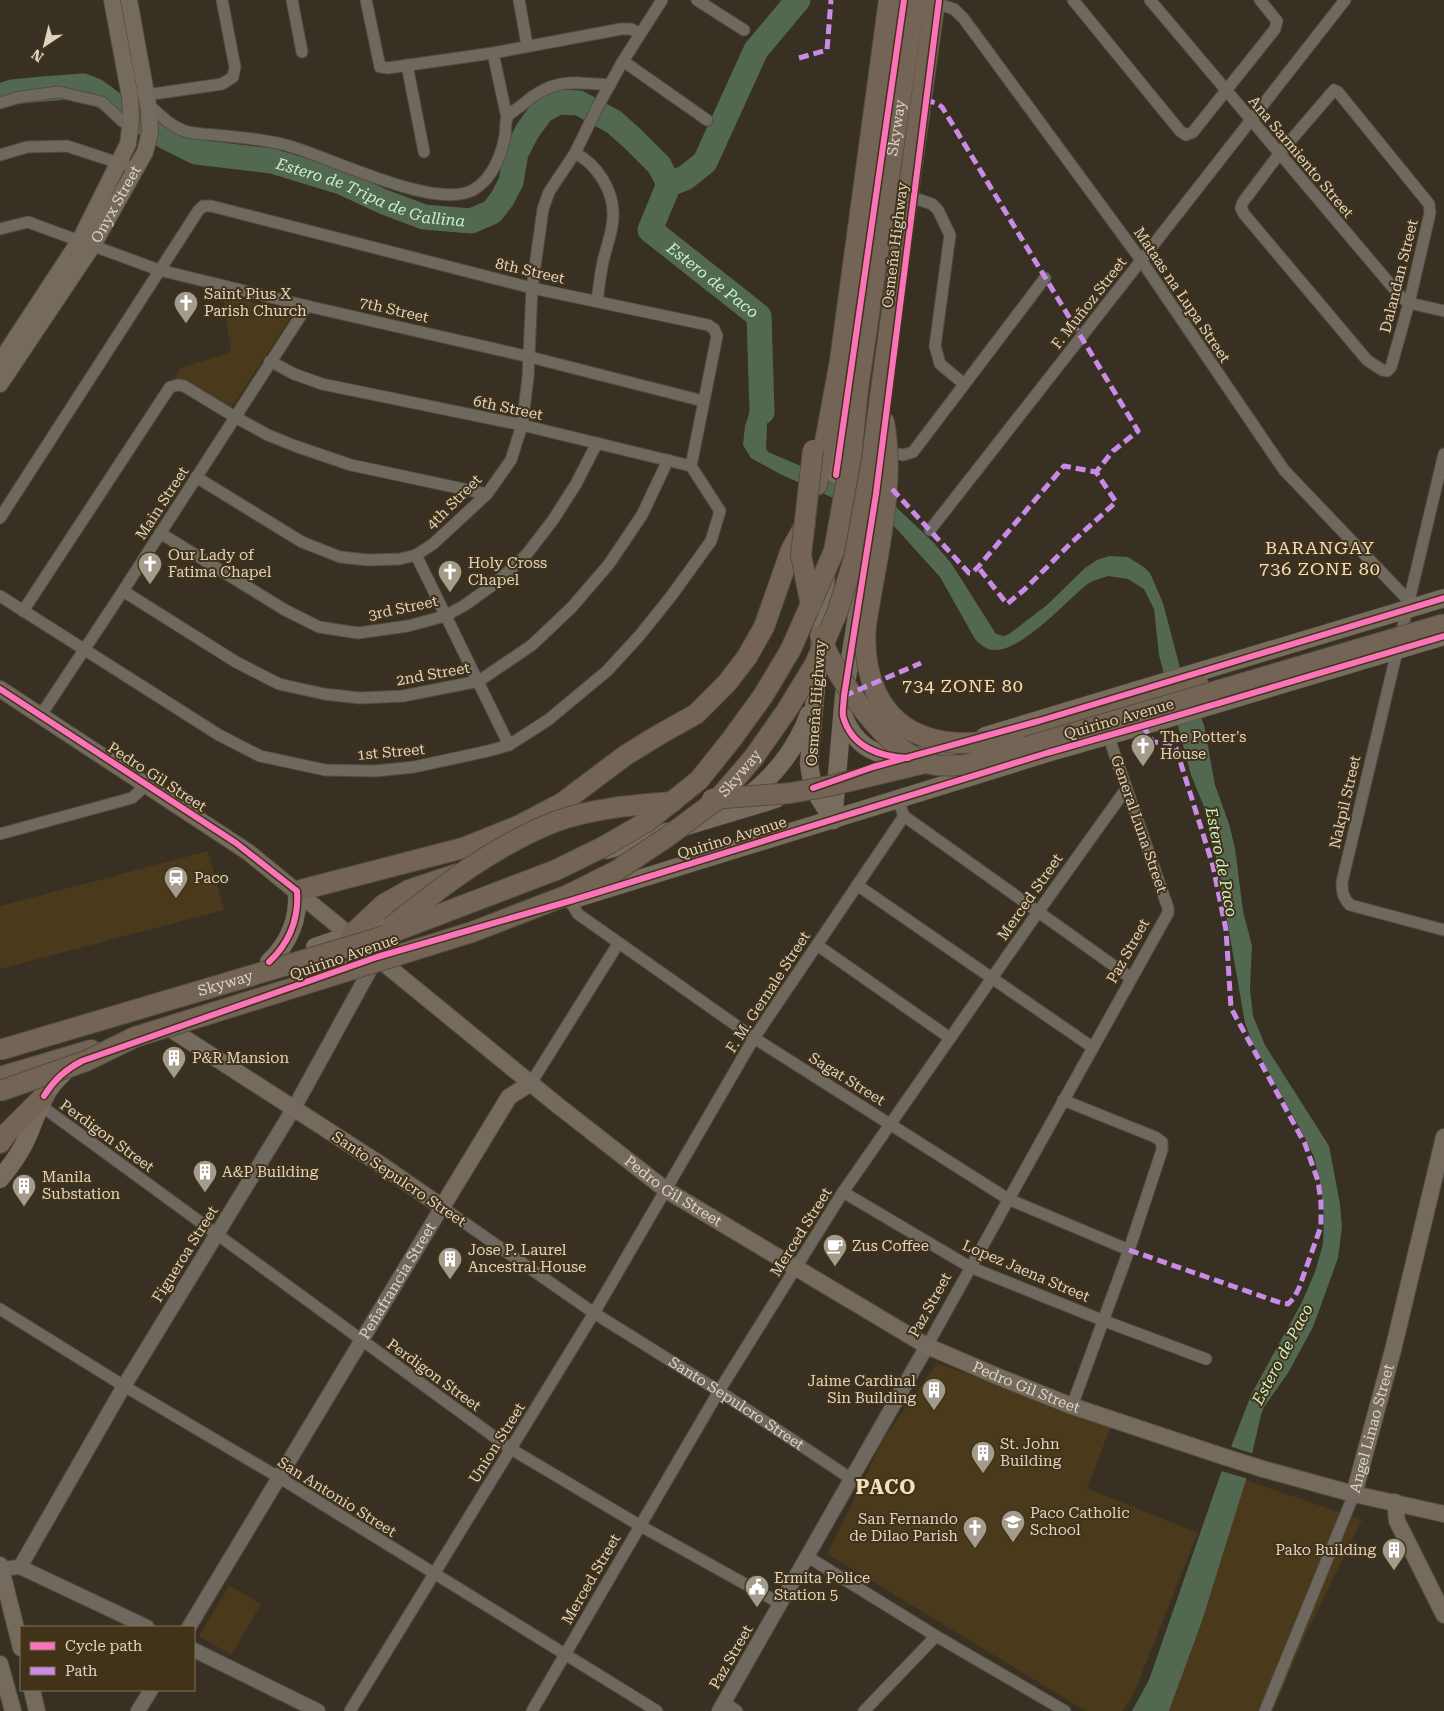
<svg xmlns="http://www.w3.org/2000/svg" width="1444" height="1711" font-family="'Roboto Serif',serif">
<rect width="100%" height="100%" fill="#383022"/>
<g fill="#4a391a">
<polygon points="223,294 293,314 230,410 175,377 180,368 231,352"/>
<polygon points="208,851 224,910 0,969 0,906"/>
<polygon points="937,1363 1111,1426 1087,1488 1198,1533 1134,1693 1123,1711 1086,1711 827,1554 884,1438"/>
<polygon points="1246,1480 1362,1520 1305,1636 1273,1711 1169,1711 1202,1621"/>
<polygon points="229,1585 261,1604 231,1655 199,1636"/>
</g>
<path fill="#536850" d="M761 377 768 405 766 448 768 452 895 506 934 543 951 563 996 634 1004 636 1009 634 1047 605 1085 568 1097 560 1109 556 1128 557 1145 568 1150 573 1163 603 1180 668 1204 725 1215 785 1229 824 1235 848 1243 911 1252 946 1250 989 1253 1016 1265 1045 1329 1146 1340 1204 1342 1227 1338 1258 1313 1327 1288 1373 1264 1407 1261 1415 1246 1480 1202 1621 1169 1711H1132L1149 1680 1221 1473 1251 1395 1302 1302 1315 1272 1323 1244 1324 1216 1321 1186 1314 1157 1302 1132 1253 1044 1245 1023 1214 845 1205 809 1191 775 1159 655 1154 609 1144 589 1128 579 1108 576 1093 581 1086 585C1066 602 1021 651 995 650 986 650 981 645 975 639L940 577 893 525 780 474 751 458 743 445 745 426Z"/>
<polygon fill="#383022" points="1229,1446 1254,1454 1249,1479 1221,1471"/>
<g fill="none" stroke-linecap="round" stroke-linejoin="round">
<g stroke="#536850" stroke-width="25">
<path id="s1" d="M0 96 12 92 43 89 83 86 96 91 115 105 166 137 196 152 272 161 341 182 384 202 424 217 471 221 492 212 502 199 511 182 516 153 528 130 542 111 558 102 579 103 614 122 633 139 659 165 669 184"/>
<path id="s2" d="M669 184 650 230 759 316 762 412"/>
<polyline points="669,184 685,178 705,162 756,50 798,0"/>
</g>
<polyline stroke="#51493a" stroke-width="18" stroke-dasharray="18 9" stroke-linecap="butt" points="872,523 876,494"/>
<defs>
<g id="minor">
<polyline points="292,0 302,52"/>
<polyline points="366,0 380,67 388,68 493,53 621,29 631,29 640,34"/>
<polyline points="519,0 527,45"/>
<polyline points="697,0 744,30"/>
<polyline points="1073,0 1180,131 1186,135 1193,132 1275,29 1277,21 1260,0"/>
<polyline points="1150,0 1401,297 1409,303 1444,311"/>
<polyline points="938,4 954,9 964,19 1141,260 1284,470 1408,600"/>
<polyline points="493,53 507,118"/>
<polyline points="623,61 707,120"/>
<polyline points="407,65 424,152"/>
<polygon points="1334,90 1338,92 1429,204 1430,213 1409,303 1391,367 1387,371 1382,370 1367,360 1244,214 1241,208 1243,202 1279,154"/>
<polyline points="146,95 222,84 233,77 235,67 222,0"/>
<polyline points="0,103 20,97 59,92 102,102 122,121 130,125"/>
<path d="M148 104C159 114 170 126 185 131 194 134 205 134 215 135 238 137 263 139 286 145 328 156 434 211 473 190 492 179 501 156 505 136 506 131 505 122 507 117 510 113 518 108 522 105 552 78 572 82 610 85"/>
<path d="M575 153C597 164 614 191 613 216 613 232 606 247 603 262 600 275 599 288 597 301"/>
<polyline points="0,155 27,147 67,146 137,169"/>
<polyline points="914,198 932,204 938,210 950,235 935,346 940,364 964,384"/>
<polyline points="0,229 28,222 159,270 307,306 530,357 703,401"/>
<polyline points="882,450 903,455 913,452 1045,278"/>
<path d="M1444 454 1342 882C1342 892 1343 898 1350 905L1444 930"/>
<polyline points="196,477 302,542 340,557 368,560 400,559 416,555 433,544 487,494 511,460 522,425 528,378 532,288 543,209 549,192 575,153 598,106 623,61 662,0"/>
<polyline points="0,518 198,211 203,206 211,206 532,288 708,325 714,329 717,336 691,466"/>
<polyline points="930,530 1345,0"/>
<polyline points="160,533 285,610 319,627 358,633 408,626 445,616 465,605 497,582 526,555 553,520 576,484 597,443"/>
<polyline points="416,555 509,745"/>
<polyline points="123,591 236,662 279,684 324,694 360,698 403,696 479,681 532,645 572,607 609,564 642,515 668,460"/>
<polyline points="0,596 219,735 260,756 325,770 375,771 414,767 488,751 509,745 548,720 607,671 640,635 672,595 711,541 720,511 691,466 522,425 322,384 294,374 270,361"/>
<polyline points="23,611 170,387 178,385 184,386 235,417 268,435 295,446 351,465 487,494"/>
<polyline points="41,715 123,591 307,306"/>
<polyline points="898,800 904,816 1131,978"/>
<polyline points="0,834 132,798 147,784"/>
<polyline points="857,885 1092,1047"/>
<polyline points="570,901 578,914 754,1038 1008,1199 1129,1250"/>
<polyline points="817,945 950,1038"/>
<polyline points="531,1083 618,944"/>
<polyline points="1063,1100 1155,1137 1162,1142 1162,1150 1129,1250 1072,1406"/>
<polyline points="40,1105 511,1449 639,1525 781,1604"/>
<polyline points="843,1192 970,1267 1102,1320 1206,1359"/>
<path id="s3" d="M442 1207 594 1313 719 1391 850 1478"/>
<polyline points="0,1309 124,1386 280,1478 657,1711"/>
<polyline points="927,1346 1168,913 1168,908 1108,735"/>
<polyline points="808,1557 936,1636 1065,1711"/>
<polyline points="724,1702 737,1711"/>
<polyline points="350,1711 594,1313 754,1038 904,816"/>
<polyline points="532,1711 719,1391 843,1192 1038,912 1126,789"/>
<polyline points="864,1711 936,1636"/>
<polyline points="1265,1711 1354,1494"/>
</g>
<g id="tertiary">
<polyline points="20,1567 124,1386 294,1108 376,959"/>
<polyline points="0,1569 20,1567 147,1627"/>
<path id="s4" d="M189 1627 442 1207"/>
<polyline points="194,1650 318,1711"/>
<polyline points="138,1711 151,1690"/>
<polyline points="719,1711 927,1346"/>
</g>
<g id="secondary">
<polyline points="0,362 80,240 128,144 131,120 130,97 112,0"/>
<path id="s5" d="M0 384 93 245 145 152 150 132 149 110 129 0"/>
<path id="s6" d="M0 689 248 852 556 1104 666 1190 927 1346 999 1377 1072 1406 1222 1456 1263 1469 1354 1494 1444 1514"/>
<polyline points="172,1030 380,1164 442,1207 509,1097 531,1083"/>
<path id="s7" d="M1354 1494 1393 1350 1444 1137"/>
<polyline points="1395,1502 1397,1521 1444,1615"/>
<polyline points="0,1565 21,1648"/>
<polyline points="0,1664 13,1711"/>
<polyline points="32,1690 37,1711"/>
</g>
<g id="primary">
<polyline points="892,91 904,0"/>
<polyline points="836,475 849,387"/>
<polyline points="826,575 809,764 813,788 833,820"/>
<path d="M843 715C855 746 875 757 908 758"/>
<polyline points="985,736 1444,598"/>
<polyline points="908,758 960,743"/>
<path d="M742 800C772 780 797 748 809 714"/>
<polyline points="833,820 844,696 872,523"/>
<polyline points="607,850 776,799"/>
<polyline points="571,900 1047,753 1159,721 1444,636"/>
<polyline points="315,947 404,917"/>
<path d="M269 962C290 942 299 919 297 891"/>
<path d="M0 1179C10 1167 19 1155 26 1140 40 1109 41 1091 69 1068"/>
</g>
<g id="motorway">
<path id="s8" d="M858 389 915 0"/>
<polyline points="880,397 935,0"/>
<polyline points="817,485 840,361 889,0"/>
<polyline points="1014,739 1198,684"/>
<polyline points="297,891 463,848 518,826 562,803 626,755 662,733 696,714 727,683 747,657 764,627 791,550 805,525"/>
<polyline points="351,935 384,904 409,890 457,874"/>
<polyline points="0,1077 91,1050"/>
<polyline points="0,1143 7,1133 44,1096"/>
</g>
</defs>
<use href="#minor" stroke="#534d41" stroke-width="13"/>
<use href="#tertiary" stroke="#534d41" stroke-width="16"/>
<use href="#secondary" stroke="#534d41" stroke-width="18"/>
<use href="#primary" stroke="#534d41" stroke-width="19"/>
<use href="#motorway" stroke="#534d41" stroke-width="22"/>
<use href="#minor" stroke="#6f685e" stroke-width="11"/>
<use href="#tertiary" stroke="#6f685e" stroke-width="14"/>
<use href="#secondary" stroke="#746a5e" stroke-width="16"/>
<use href="#primary" stroke="#786c5e" stroke-width="18"/>
<use href="#motorway" stroke="#746455" stroke-width="20"/>
<defs>
<g id="motorway-bridge">
<path d="M884 421C896 488 876 558 866 625 862 671 877 721 926 737 953 747 985 742 1014 739"/>
<polyline points="811,606 801,555 813,450"/>
<path d="M820 636C837 679 885 751 930 764 940 767 954 765 965 765L1444 624"/>
<polyline points="712,799 791,793 829,786 929,762"/>
<path d="M391 927C442 886 495 845 557 821 594 808 634 805 673 802"/>
<path id="s9" d="M0 1050 375 939 556 870 603 847 648 821 699 780 731 740 763 696 791 649 834 551 851 457 858 389"/>
<path id="s10" d="M0 1091 86 1061 135 1037 472 932 568 895 616 871 667 837 718 799 754 757 787 710 815 664 837 613 854 559 872 460 880 397"/>
</g>
</defs>
<use href="#motorway-bridge" stroke="#534d41" stroke-width="22" stroke-linecap="butt"/>
<use href="#motorway-bridge" stroke="#746455" stroke-width="20"/>
<g stroke="#ca8be6" stroke-width="5" stroke-dasharray="10 5" stroke-linecap="butt">
<polyline points="799,58 827,50 831,0"/>
<polyline points="925,100 936,103 942,107 1138,431 1113,451 1096,472"/>
<polyline points="892,489 969,573 972,573 978,567 1064,466 1096,472 1116,502 1070,544 1025,589 1007,604 978,567"/>
<polyline points="844,696 921,663"/>
<polyline points="1129,1250 1281,1303 1288,1304 1294,1298 1299,1288 1321,1226 1321,1202 1318,1181 1305,1144 1231,1008 1226,930 1213,866 1176,748 1171,743 1153,742 1143,726"/>
</g>
<defs>
<g id="cycleway">
<polyline points="836,475 904,0"/>
<path d="M0 689 236 843 297 891C299 919 290 942 269 962"/>
<path d="M908 758C880 757 851 747 843 716 842 710 844 702 844 696L876 494 939 0"/>
<polyline points="813,788 873,767 1039,721 1444,598"/>
<path d="M44 1096C53 1081 66 1069 82 1061L377 957 570 901 1047 753 1159 721 1444 636"/>
</g>
</defs>
<use href="#cycleway" stroke="#423218" stroke-width="9"/>
<use href="#cycleway" stroke="#fb73b8" stroke-width="6"/>
</g>
<defs>
<symbol id="church-pin" viewBox="-11 -11 22 30"><path d="M0 17L-7.5 6A9.5 9.5 0 1 1 7.5 6Z" fill="#a39b8c" stroke="#423218"/><path d="M-1.2-6h2.4v3.5h3.3v2.4h-3.3V6h-2.4V-.1h-3.3v-2.4h3.3Z" fill="#fff"/></symbol>
<symbol id="station-pin" viewBox="-11 -11 22 30"><path d="M0 17L-7.5 6A9.5 9.5 0 1 1 7.5 6Z" fill="#a39b8c" stroke="#423218"/><path d="M-3-6H3Q5-6 5-4V2Q5 4 3 4L4.5 6H3L1.5 4h-3L-3 6H-4.5L-3 4Q-5 4-5 2V-4Q-5-6-3-6ZM-3.5-4v3h7v-3ZM-3.5 1v1.5H-2V1ZM2 1v1.5H3.5V1Z" fill="#fff"/></symbol>
<symbol id="building-pin" viewBox="-11 -11 22 30"><path d="M0 17L-7.5 6A9.5 9.5 0 1 1 7.5 6Z" fill="#a39b8c" stroke="#423218"/><path d="M-4-6H4V6H1V3H-1V6H-4ZM-2.5-4.3h1.7v1.8h-1.7ZM.8-4.3h1.7v1.8H.8ZM-2.5-1h1.7V.8h-1.7ZM.8-1h1.7V.8H.8Z" fill="#fff"/></symbol>
<symbol id="cafe-pin" viewBox="-11 -11 22 30"><path d="M0 17L-7.5 6A9.5 9.5 0 1 1 7.5 6Z" fill="#a39b8c" stroke="#423218"/><path d="M-5.5-4.5H6V0H3Q3 3.5 0 3.5H-2.5Q-5.5 3.5-5.5 0ZM3-3.2v2h1.7v-2ZM-6 4.5H4V6H-6Z" fill="#fff"/></symbol>
<symbol id="school-pin" viewBox="-11 -11 22 30"><path d="M0 17L-7.5 6A9.5 9.5 0 1 1 7.5 6Z" fill="#a39b8c" stroke="#423218"/><path d="M0-5L7-2L0 1L-7-2ZM-4 1L0 2.5L4 1V4Q0 6-4 4Z" fill="#fff"/></symbol>
<symbol id="civic-pin" viewBox="-11 -11 22 30"><path d="M0 17L-7.5 6A9.5 9.5 0 1 1 7.5 6Z" fill="#a39b8c" stroke="#423218"/><path d="M-.6-6.5H3V-4.5H.6V-3L4-1V1h2V6H-6V1h2V-1L-.6-3ZM-1.2 2.5V6h2.4V2.5Z" fill="#fff"/></symbol>
</defs>
<g fill-rule="evenodd">
<use href="#church-pin" x="172" y="289" width="28" height="38"/>
<use href="#church-pin" x="136" y="550" width="28" height="38"/>
<use href="#church-pin" x="436" y="558" width="28" height="38"/>
<use href="#church-pin" x="1129" y="732" width="28" height="38"/>
<use href="#station-pin" x="162" y="864" width="28" height="38"/>
<use href="#building-pin" x="160" y="1044" width="28" height="38"/>
<use href="#building-pin" x="191" y="1158" width="28" height="38"/>
<use href="#building-pin" x="10" y="1172" width="28" height="38"/>
<use href="#cafe-pin" x="821" y="1232" width="28" height="38"/>
<use href="#building-pin" x="436" y="1245" width="28" height="38"/>
<use href="#building-pin" x="920" y="1376" width="28" height="38"/>
<use href="#building-pin" x="969" y="1439" width="28" height="38"/>
<use href="#school-pin" x="999" y="1508" width="28" height="38"/>
<use href="#church-pin" x="961" y="1514" width="28" height="38"/>
<use href="#building-pin" x="1380" y="1536" width="28" height="38"/>
<use href="#civic-pin" x="743" y="1573" width="28" height="38"/>
</g>
<g text-anchor="middle" stroke-width="4" stroke-linejoin="round" paint-order="stroke">
<g font-size="15" fill="#ddd4c5" stroke="#423218">
<text dy="5" stroke="none"><textPath href="#s8" startOffset="264">Skyway</textPath></text>
<text transform="translate(1301 157) rotate(50)" y="5">Ana Sarmiento Street</text>
<text dy="5" stroke="none"><textPath href="#s5" startOffset="214">Onyx Street</textPath></text>
<text transform="translate(895 245) rotate(-83)" y="5">Osmeña Highway</text>
<text transform="translate(530 271) rotate(13)" y="5">8th Street</text>
<text transform="translate(1399 276) rotate(-76)" y="5">Dalandan Street</text>
<text transform="translate(1182 295) rotate(56)" y="5">Mataas na Lupa Street</text>
<text transform="translate(1089 303) rotate(-52)" y="5">F. Muñoz Street</text>
<text transform="translate(394 310) rotate(13)" y="5">7th Street</text>
<text transform="translate(508 408) rotate(12)" y="5">6th Street</text>
<text transform="translate(454 502) rotate(-45)" y="5">4th Street</text>
<text transform="translate(162 503) rotate(-57)" y="5">Main Street</text>
<text transform="translate(403 608) rotate(-12)" y="5">3rd Street</text>
<text transform="translate(433 674) rotate(-10)" y="5">2nd Street</text>
<text transform="translate(816 703) rotate(-86)" y="5">Osmeña Highway</text>
<text transform="translate(1119 719) rotate(-16)" y="5">Quirino Avenue</text>
<text transform="translate(391 752) rotate(-5)" y="5">1st Street</text>
<text dy="5" stroke="none"><textPath href="#s10" startOffset="814">Skyway</textPath></text>
<text transform="translate(157 777) rotate(33)" y="5">Pedro Gil Street</text>
<text transform="translate(1345 802) rotate(-77)" y="5">Nakpil Street</text>
<text transform="translate(1139 824) rotate(71)" y="5">General Luna Street</text>
<text transform="translate(732 838) rotate(-17)" y="5">Quirino Avenue</text>
<text transform="translate(1030 897) rotate(-55)" y="5">Merced Street</text>
<text transform="translate(1128 951) rotate(-61)" y="5">Paz Street</text>
<text transform="translate(344 957) rotate(-19)" y="5">Quirino Avenue</text>
<text dy="5" stroke="none"><textPath href="#s9" startOffset="235">Skyway</textPath></text>
<text transform="translate(768 992) rotate(-57)" y="5">F. M. Gernale Street</text>
<text transform="translate(847 1079) rotate(32)" y="5">Sagat Street</text>
<text transform="translate(107 1136) rotate(36)" y="5">Perdigon Street</text>
<text transform="translate(399 1179) rotate(34)" y="5">Santo Sepulcro Street</text>
<text dy="5" stroke="none"><textPath href="#s6" startOffset="841">Pedro Gil Street</textPath></text>
<text transform="translate(801 1232) rotate(-58)" y="5">Merced Street</text>
<text transform="translate(185 1254) rotate(-58)" y="5">Figueroa Street</text>
<text transform="translate(1026 1271) rotate(23)" y="5">Lopez Jaena Street</text>
<text dy="5" stroke="none"><textPath href="#s4" startOffset="404">Peñafrancia Street</textPath></text>
<text transform="translate(930 1305) rotate(-61)" y="5">Paz Street</text>
<text transform="translate(434 1375) rotate(36)" y="5">Perdigon Street</text>
<text dy="5" stroke="none"><textPath href="#s6" startOffset="1246">Pedro Gil Street</textPath></text>
<text dy="5" stroke="none"><textPath href="#s3" startOffset="354">Santo Sepulcro Street</textPath></text>
<text dy="5" stroke="none"><textPath href="#s7" startOffset="68">Angel Linao Street</textPath></text>
<text transform="translate(497 1443) rotate(-58)" y="5">Union Street</text>
<text transform="translate(337 1497) rotate(32)" y="5">San Antonio Street</text>
<text transform="translate(591 1579) rotate(-60)" y="5">Merced Street</text>
<text transform="translate(731 1657) rotate(-60)" y="5">Paz Street</text>
</g>
<g font-size="15" fill="#ddd4c5" stroke="#423218" text-anchor="start">
<text x="204" y="299">Saint Pius X<tspan x="204" dy="17">Parish Church</tspan></text>
<text x="168" y="560">Our Lady of<tspan x="168" dy="17">Fatima Chapel</tspan></text>
<text x="468" y="568">Holy Cross<tspan x="468" dy="17">Chapel</tspan></text>
<text x="1160" y="742">The Potter's<tspan x="1160" dy="17">House</tspan></text>
<text x="194" y="883">Paco</text>
<text x="192" y="1063">P&amp;R Mansion</text>
<text x="222" y="1177">A&amp;P Building</text>
<text x="42" y="1182">Manila<tspan x="42" dy="17">Substation</tspan></text>
<text x="852" y="1251">Zus Coffee</text>
<text x="468" y="1255">Jose P. Laurel<tspan x="468" dy="17">Ancestral House</tspan></text>
<text x="916" y="1386" text-anchor="end">Jaime Cardinal<tspan x="916" dy="17">Sin Building</tspan></text>
<text x="1000" y="1449">St. John<tspan x="1000" dy="17">Building</tspan></text>
<text x="1030" y="1518">Paco Catholic<tspan x="1030" dy="17">School</tspan></text>
<text x="958" y="1524" text-anchor="end">San Fernando<tspan x="958" dy="17">de Dilao Parish</tspan></text>
<text x="1376" y="1555" text-anchor="end">Pako Building</text>
<text x="774" y="1583">Ermita Police<tspan x="774" dy="17">Station 5</tspan></text>
</g>
<g font-size="16" font-style="italic" fill="#c7f2c5" stroke="#423218">
<text dy="6" stroke="none"><textPath href="#s1" startOffset="396">Estero de Tripa de Gallina</textPath></text>
<text dy="6" stroke="none"><textPath href="#s2" startOffset="130">Estero de Paco</textPath></text>
<text transform="translate(1222 862) rotate(79)" y="6">Estero de Paco</text>
<text transform="translate(1282 1354) rotate(-62)" y="6">Estero de Paco</text>
</g>
<g font-size="18" letter-spacing="1" fill="#f2dfc0" stroke="#423218">
<text x="1320" y="554">BARANGAY<tspan x="1320" dy="21">736 ZONE 80</tspan></text>
<text x="963" y="692">734 ZONE 80</text>
</g>
<g font-size="20" font-weight="bold" letter-spacing="1" fill="#f2dfc0" stroke="#423218">
<text x="886" y="1494">PACO</text>
</g>
</g>
<rect x="20" y="1626" width="175" height="65" fill="#423218" stroke="#80735d"/>
<rect x="30" y="1642" width="25" height="8" fill="#fb73b8" stroke="#80735d"/>
<text x="65" y="1651" font-size="15" fill="#ddd4c5">Cycle path</text>
<rect x="30" y="1667" width="25" height="8" fill="#ca8be6" stroke="#80735d"/>
<text x="65" y="1676" font-size="15" fill="#ddd4c5">Path</text>
<g transform="translate(45 45) rotate(215)" stroke="#423218" stroke-width="4" paint-order="stroke">
<path d="M0-4L9 19L0 12L-9 19Z" fill="#ddd4c5"/>
<text y="-8" font-size="14" font-weight="bold" text-anchor="middle" fill="#ddd4c5">N</text>
</g>
</svg>
